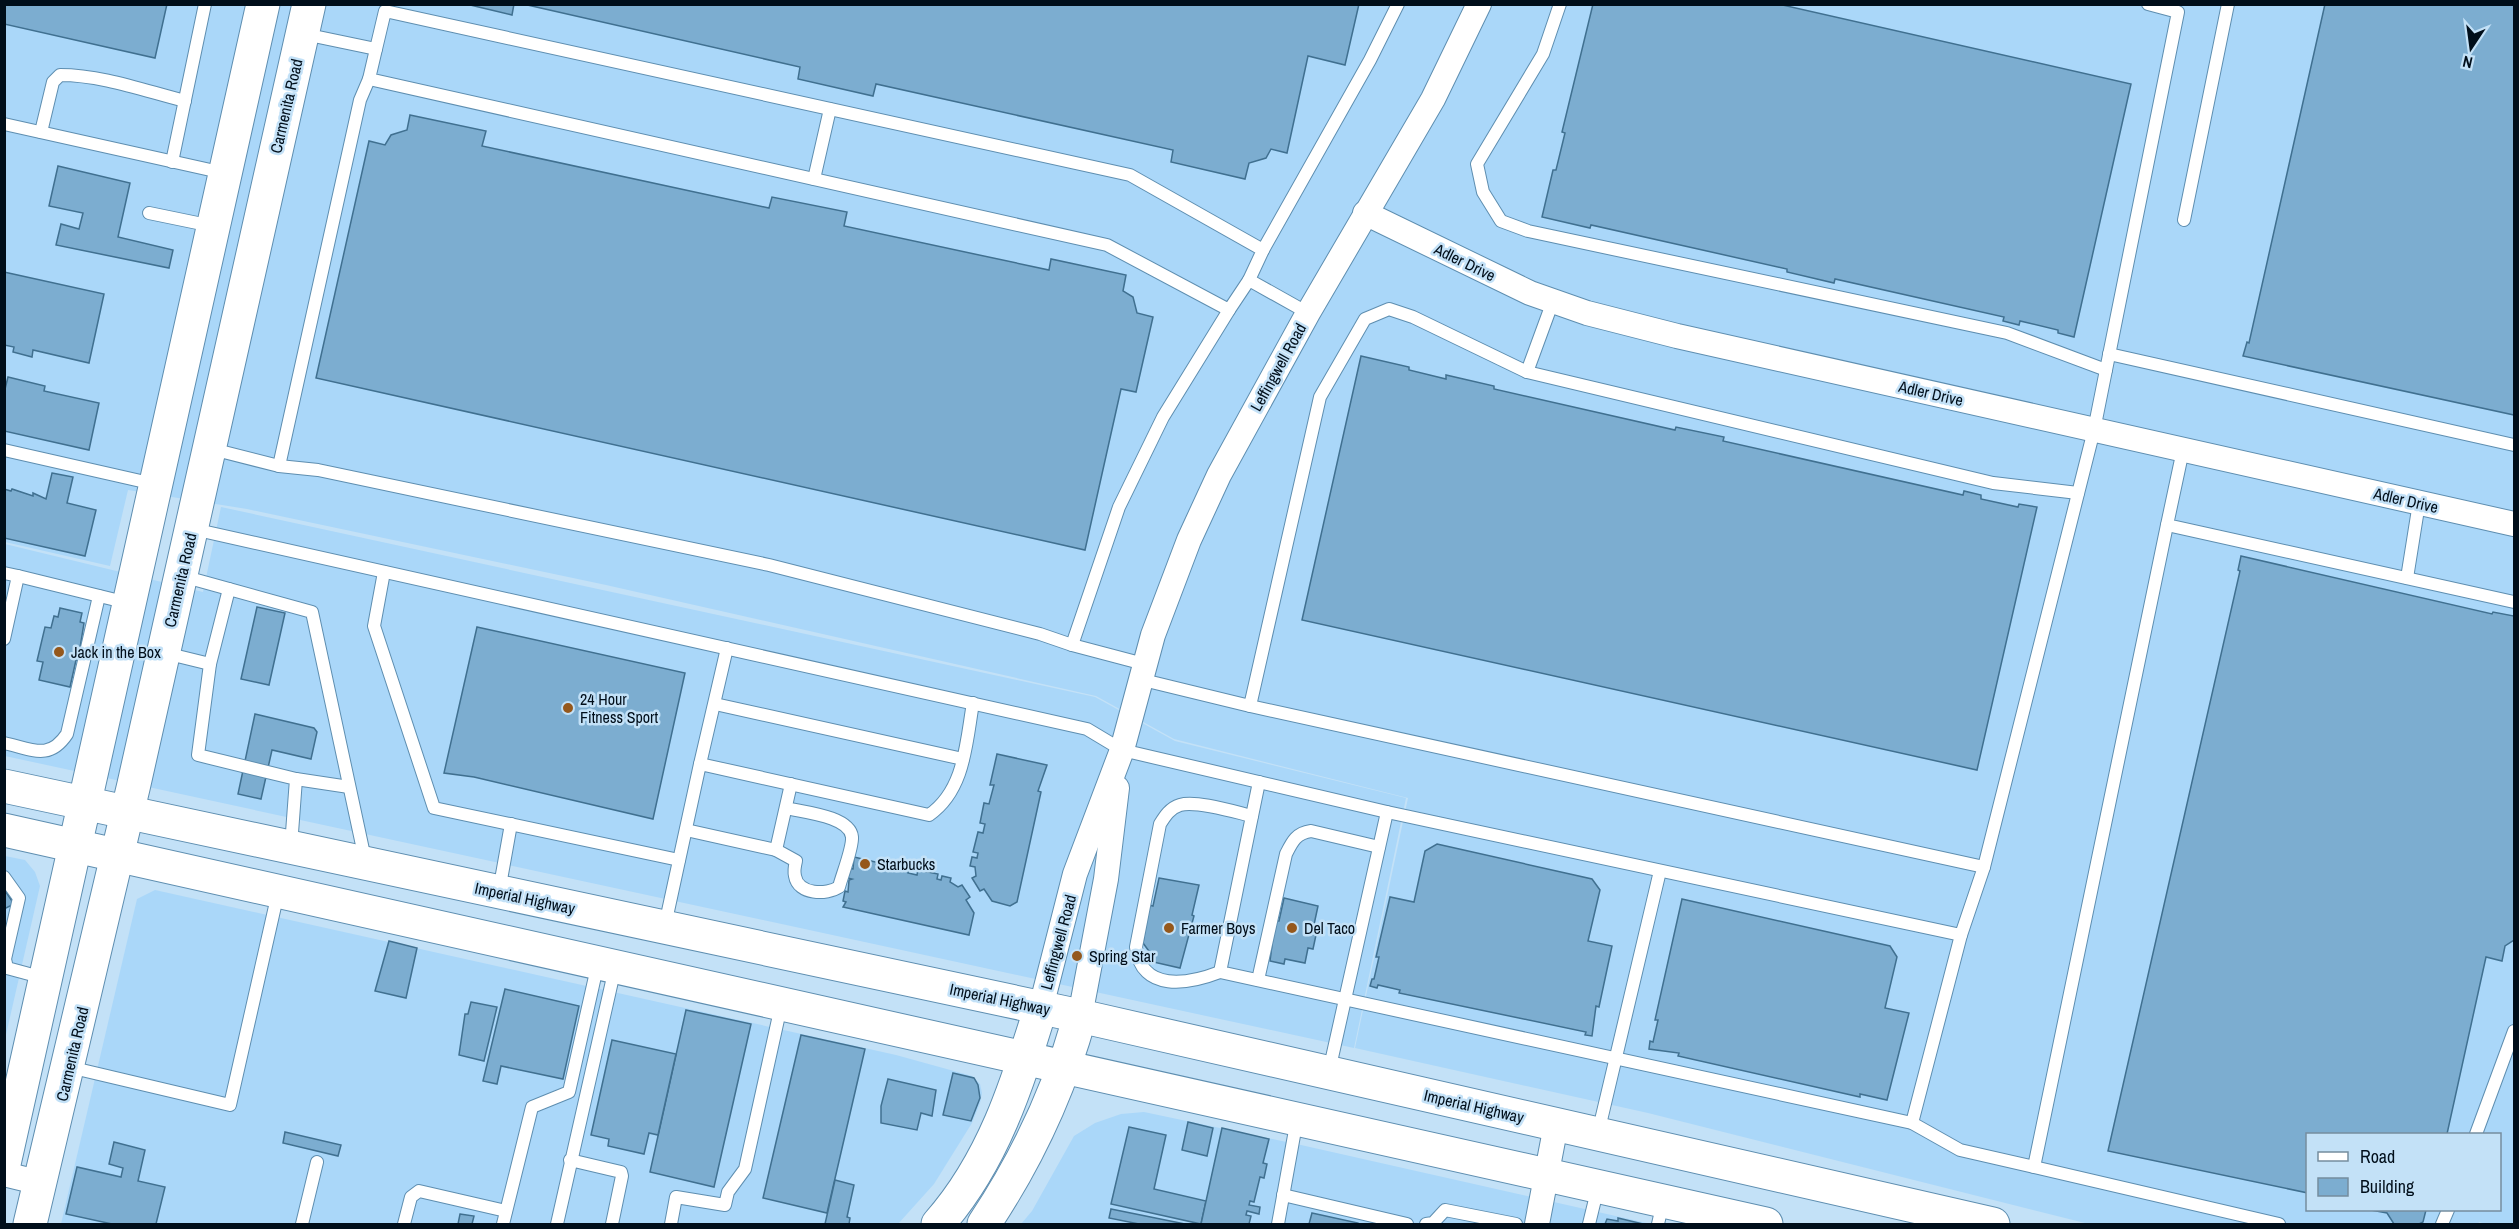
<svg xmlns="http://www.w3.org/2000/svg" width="2519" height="1229" font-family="'Archivo Narrow',sans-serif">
<rect width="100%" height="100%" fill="#c3e1f7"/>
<g fill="#aad7f9" fill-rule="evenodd">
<path d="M5 5H2514V1224H2486L2479 1222 2478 1224H2089L1648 1113 1355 1048 1408 798 1174 739 1096 696 606 585 247 509 128 490 110 566 5 542ZM2308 1134H2500V1210H2308Z"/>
<polygon points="221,507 1095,697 1175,741 1406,798 1354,1048 5,756 5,544 203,592"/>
<polygon points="5,856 25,860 35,872 40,886 5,1039"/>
<polygon points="155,890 896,1055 972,1076 980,1084 982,1093 980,1103 972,1123 934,1184 898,1224 61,1224 137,899"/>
<polygon points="1144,1112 1301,1145 1651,1224 1021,1224 1032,1211 1074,1136 1095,1123 1121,1114"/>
</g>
<g fill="#7cadd0" stroke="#407090" stroke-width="1.5">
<polygon points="4,4 167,4 155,58 4,24"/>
<polygon points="466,4 514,4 512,15"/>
<polygon points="523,4 1359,4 1345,65 1308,56 1287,153 1271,149 1266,158 1249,163 1245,179 1171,162 1173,150 876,84 873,96 798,79 800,67"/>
<polygon points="1593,4 1778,4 2131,84 2074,337 2058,333 2058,330 2020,321 2019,325 2003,321 2004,317 1835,279 1834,283 1787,272 1787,269 1591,225 1590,228 1542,217 1553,170 1556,170 1565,133 1562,132"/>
<polygon points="2325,4 2514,4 2514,415 2243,356 2247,342 2249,343"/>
<polygon points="410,115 486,131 482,146 769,208 772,197 847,212 844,226 1049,270 1051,259 1126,275 1123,291 1133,297 1137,313 1153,317 1136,392 1121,389 1085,550 316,378 369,141 385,145 391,135 407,130"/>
<polygon points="58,166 130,183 118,237 173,250 169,268 56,245 61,224 79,229 83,213 49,206"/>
<polygon points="4,272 104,294 89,363 33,350 32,357 13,352 14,347 4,345"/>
<polygon points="1361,356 1409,367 1409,370 1446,379 1446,375 1494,386 1494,389 1675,430 1676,427 1724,437 1723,441 1963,495 1964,491 1981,495 1981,499 2018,507 2019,504 2037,507 1977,770 1302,620"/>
<polygon points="8,377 45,386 44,391 99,403 89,450 4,431 4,393"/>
<polygon points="52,473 73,477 67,503 96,510 85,556 4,538 4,489 11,491 12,489 33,496 33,493 46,499"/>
<polygon points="2241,556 2492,614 2493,612 2514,616 2514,940 2505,946 2502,961 2486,957 2447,1134 2308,1134 2308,1193 2108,1151 2240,571 2238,570"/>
<polygon points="257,607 285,613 269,685 241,679"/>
<polygon points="60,608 82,613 80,622 84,623 78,660 76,660 70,687 39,680 43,662 37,661 45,627 51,628 54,616 58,617"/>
<polygon points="477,627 685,673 653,819 474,777 444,773"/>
<polygon points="255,714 314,728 317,732 311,759 272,750 261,799 238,794"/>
<polygon points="997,754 1047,765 1038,791 1041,792 1017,902 1010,906 992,901 984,889 980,891 972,878 976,876 975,867 970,866 972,857 977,858 978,853 973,852 978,832 983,833 985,824 980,823 984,803 989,804 994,785 990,785"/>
<polygon points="1437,844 1592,879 1600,890 1588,941 1612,946 1599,1007 1596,1006 1592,1036 1585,1035 1586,1032 1399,993 1400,990 1378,985 1377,988 1370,986 1372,979 1374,979 1379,957 1376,957 1390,897 1414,902 1425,851"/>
<polygon points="854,857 884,864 883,867 888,868 889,863 909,868 908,873 917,875 918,870 938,874 937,879 941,880 942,876 951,878 950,882 958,887 962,885 970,897 966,900 974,913 969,935 843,907 846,902 843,901 845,891 848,892 849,880 852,879 844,877 846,868 853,869"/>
<polygon points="1159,878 1199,885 1192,915 1194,916 1180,968 1149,961 1151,954 1143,943 1149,905 1153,906"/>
<polygon points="4,889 14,904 4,909"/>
<polygon points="1284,898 1318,906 1312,934 1316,935 1313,949 1308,948 1305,963 1285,959 1284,964 1270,961 1275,921 1279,921"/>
<polygon points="1682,899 1890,946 1897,957 1885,1008 1909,1013 1887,1100 1860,1094 1860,1097 1678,1056 1679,1053 1649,1049 1650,1041 1653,1042 1658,1020 1655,1020"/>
<polygon points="389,941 417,948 406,998 375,991"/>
<polygon points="505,989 579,1006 563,1079 501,1066 497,1084 483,1081"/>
<polygon points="471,1002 497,1007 484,1061 459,1055 465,1014 468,1014"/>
<polygon points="686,1010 751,1024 714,1187 650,1172"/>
<polygon points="801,1035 865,1049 827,1213 763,1198"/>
<polygon points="612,1040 676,1054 658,1135 649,1133 644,1154 608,1146 609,1139 591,1135"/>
<polygon points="953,1073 974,1078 978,1085 980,1098 971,1121 943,1115"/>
<polygon points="888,1079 936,1090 932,1116 921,1113 917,1130 881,1123 881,1106"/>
<polygon points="1188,1122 1213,1128 1207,1156 1182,1150"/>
<polygon points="1129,1127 1166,1135 1154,1189 1206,1201 1201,1224 1111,1204"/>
<polygon points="1222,1128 1269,1139 1263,1163 1267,1164 1264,1178 1260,1177 1254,1202 1250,1201 1249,1205 1260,1207 1259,1214 1247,1211 1246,1215 1251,1216 1249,1224 1201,1224"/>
<polygon points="285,1132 341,1145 338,1156 283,1143"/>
<polygon points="114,1142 145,1150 138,1181 165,1187 156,1224 112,1224 66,1214 77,1167 121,1177 123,1168 109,1164"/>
<polygon points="835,1180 854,1185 847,1217 850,1218 849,1224 825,1224"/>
<polygon points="1111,1209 1185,1224 1139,1224 1109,1218"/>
<polygon points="2371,1210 2426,1210 2423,1222 2419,1224 2394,1224 2387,1213"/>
<polygon points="1312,1213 1358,1223 1358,1224 1309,1224"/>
<polygon points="460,1214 474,1216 472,1224 458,1224"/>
<polygon points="1618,1218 1643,1224 1605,1224 1607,1219 1618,1221"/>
</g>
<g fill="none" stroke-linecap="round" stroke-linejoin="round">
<defs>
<g id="lane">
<polyline points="1560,4 1543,54 1477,164 1483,192 1501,221 1528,231 2007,333 2106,370"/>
<polyline points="304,34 376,49 385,11 1130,175 1263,250 1249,280 1308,313"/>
<polyline points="376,49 369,79 1107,245 1229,310 1249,280"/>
<polyline points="4,124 224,173"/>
<path d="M41 132 53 82 60 75C102 75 145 91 185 101"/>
<polyline points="172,162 205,4"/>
<polyline points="814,179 830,109"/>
<polyline points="149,213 212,226"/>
<polyline points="2184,220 2228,4"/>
<polyline points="1263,250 1370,60 1398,4"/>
<polyline points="2109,354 2514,445"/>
<polyline points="1527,372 1993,483 2078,493"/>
<polyline points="212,449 279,466 360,100 369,79"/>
<polyline points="4,450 154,484"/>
<polyline points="2183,450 2167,525 2514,602"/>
<polyline points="279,466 318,470 769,565 1040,634 1072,645"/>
<polyline points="193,529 1087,729 1122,750 1387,812 1329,1071"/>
<polyline points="384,572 374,626 434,808 679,860"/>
<polyline points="4,573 18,576 4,639"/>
<polyline points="18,576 128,603"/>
<polyline points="182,576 312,612 365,859"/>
<polyline points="2407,578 2419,503"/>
<polyline points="229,589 210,664 198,755 296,779 291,846"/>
<polyline points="165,653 210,664"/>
<polyline points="1144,664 1072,645 1119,507 1163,417 1229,310"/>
<polyline points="1139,679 1250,706 1320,397 1365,319 1389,309 1413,317 1527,372 1553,301"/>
<polyline points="715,704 963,759"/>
<polyline points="1250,706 1984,867"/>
<path d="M4 743C32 749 49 761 67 734L99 596"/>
<polyline points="700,764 727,648"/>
<polyline points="296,779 349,787"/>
<polyline points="1259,782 1220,972 1912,1123 1960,1150 2034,1167 2167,525"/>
<polyline points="1387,812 1961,935 1984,867 2094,430 2106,370 2178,12 2148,4"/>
<polyline points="686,830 776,850 791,784"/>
<path d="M776 850 796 861C795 865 794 872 795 876 798 895 827 895 839 887 842 875 853 848 852 837 850 816 802 812 786 808"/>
<polyline points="4,877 19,898 5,959 7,968 44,978"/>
<polyline points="499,891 511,824"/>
<path d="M665 925 700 764 929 815C965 790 966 743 973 703"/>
<path d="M1220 972C1189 984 1141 993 1136 947L1160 824C1165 816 1170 808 1180 805 1196 800 1235 812 1252 816"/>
<path d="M1258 980 1286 854C1292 842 1296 833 1311 831L1379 847"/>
<polyline points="69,1067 230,1105 278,893"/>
<polyline points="1912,1123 1961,935"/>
<polyline points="1598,1133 1660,871"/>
<polyline points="2476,1134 2514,1031"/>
<polyline points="570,1160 621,1172 622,1176 612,1224"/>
<polyline points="2034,1167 2279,1224"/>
<polyline points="1283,1195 1407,1224"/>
<polyline points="302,1224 317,1162"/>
<polyline points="404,1224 411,1197 419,1191 506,1211"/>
<polyline points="503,1224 532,1107 569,1092 598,963"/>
<polyline points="557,1224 615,968"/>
<polyline points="671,1224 676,1197 725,1205 728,1192 745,1169 781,1006"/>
<polyline points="1278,1224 1297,1119"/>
<polyline points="1426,1224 1433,1223 1445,1210 1516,1224"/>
<polyline points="1589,1224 1598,1187"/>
<polyline points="1658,1224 1663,1202"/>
<polyline points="2442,1224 2448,1210"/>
</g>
<g id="street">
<polyline points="1365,213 1530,293 1587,313 1677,336 2514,524"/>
<polyline points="1041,1007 1075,874 1122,750 1153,635 1189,540 1219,475 1308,313 1433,99 1479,4"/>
<polyline points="1080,1016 1106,879 1117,788"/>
<polyline points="4,1174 41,1183"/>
<polyline points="1537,1224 1556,1125"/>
</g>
<g id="secondary">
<path d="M938 1224C993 1162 1017 1085 1041 1007"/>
<path d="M984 1224C1028 1158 1059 1092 1080 1016"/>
</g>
<g id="primary">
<polyline points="4,786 1080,1016 1993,1224"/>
<polyline points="4,830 1766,1224"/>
<polyline points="4,1164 263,4"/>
<polyline points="30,1224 134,784 309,4"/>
</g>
</defs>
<use href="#lane" stroke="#5e8eb0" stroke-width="14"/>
<use href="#street" stroke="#5e8eb0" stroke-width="26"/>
<use href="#secondary" stroke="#5e8eb0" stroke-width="35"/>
<use href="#primary" stroke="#5e8eb0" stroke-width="35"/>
<use href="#lane" stroke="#fff" stroke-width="12"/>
<use href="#street" stroke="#fff" stroke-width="24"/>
<use href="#secondary" stroke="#fff" stroke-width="33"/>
<use href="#primary" stroke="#fff" stroke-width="33"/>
</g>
<g fill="#95581c" stroke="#c3e1f7" stroke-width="2">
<circle cx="59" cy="652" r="6"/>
<circle cx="568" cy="708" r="6"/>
<circle cx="865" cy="864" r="6"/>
<circle cx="1169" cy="928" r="6"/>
<circle cx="1292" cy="928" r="6"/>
<circle cx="1077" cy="956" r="6"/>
</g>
<g text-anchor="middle" stroke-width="5" stroke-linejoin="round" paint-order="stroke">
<g font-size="16" fill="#000e1a" stroke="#c3e1f7">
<text transform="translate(286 106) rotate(-77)" y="6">Carmenita Road</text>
<text transform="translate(1465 262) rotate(26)" y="6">Adler Drive</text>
<text transform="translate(1278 367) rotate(-61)" y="6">Leffingwell Road</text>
<text transform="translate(1931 393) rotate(13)" y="6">Adler Drive</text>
<text transform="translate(2406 500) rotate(13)" y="6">Adler Drive</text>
<text transform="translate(180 580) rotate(-77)" y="6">Carmenita Road</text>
<text transform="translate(525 898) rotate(12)" y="6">Imperial Highway</text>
<text transform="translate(1058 942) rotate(-75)" y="6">Leffingwell Road</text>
<text transform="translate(1000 999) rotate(12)" y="6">Imperial Highway</text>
<text transform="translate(72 1054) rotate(-77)" y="6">Carmenita Road</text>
<text transform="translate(1474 1106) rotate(13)" y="6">Imperial Highway</text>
</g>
<g font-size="16" fill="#000e1a" stroke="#c3e1f7" text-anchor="start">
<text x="71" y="658">Jack in the Box</text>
<text x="580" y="705">24 Hour<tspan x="580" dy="18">Fitness Sport</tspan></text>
<text x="877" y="870">Starbucks</text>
<text x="1181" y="934">Farmer Boys</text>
<text x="1304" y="934">Del Taco</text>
<text x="1089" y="962">Spring Star</text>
</g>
</g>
<rect width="2519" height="1229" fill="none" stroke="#000e1a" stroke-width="12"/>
<rect x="2306" y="1133" width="195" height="78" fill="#c3e1f7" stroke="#758d9f" stroke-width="1.5"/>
<rect x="2318" y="1152" width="30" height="9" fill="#ffffff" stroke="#758d9f" stroke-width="1.5"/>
<text x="2360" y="1163" font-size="18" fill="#000e1a">Road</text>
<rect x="2318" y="1178" width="30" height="18" fill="#7cadd0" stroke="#758d9f" stroke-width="1.5"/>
<text x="2360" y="1193" font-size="18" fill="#000e1a">Building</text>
<g transform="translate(2471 48) rotate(193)" stroke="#c3e1f7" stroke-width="4.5" paint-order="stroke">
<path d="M0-4.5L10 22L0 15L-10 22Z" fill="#000e1a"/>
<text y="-9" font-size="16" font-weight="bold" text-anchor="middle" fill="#000e1a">N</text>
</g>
</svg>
